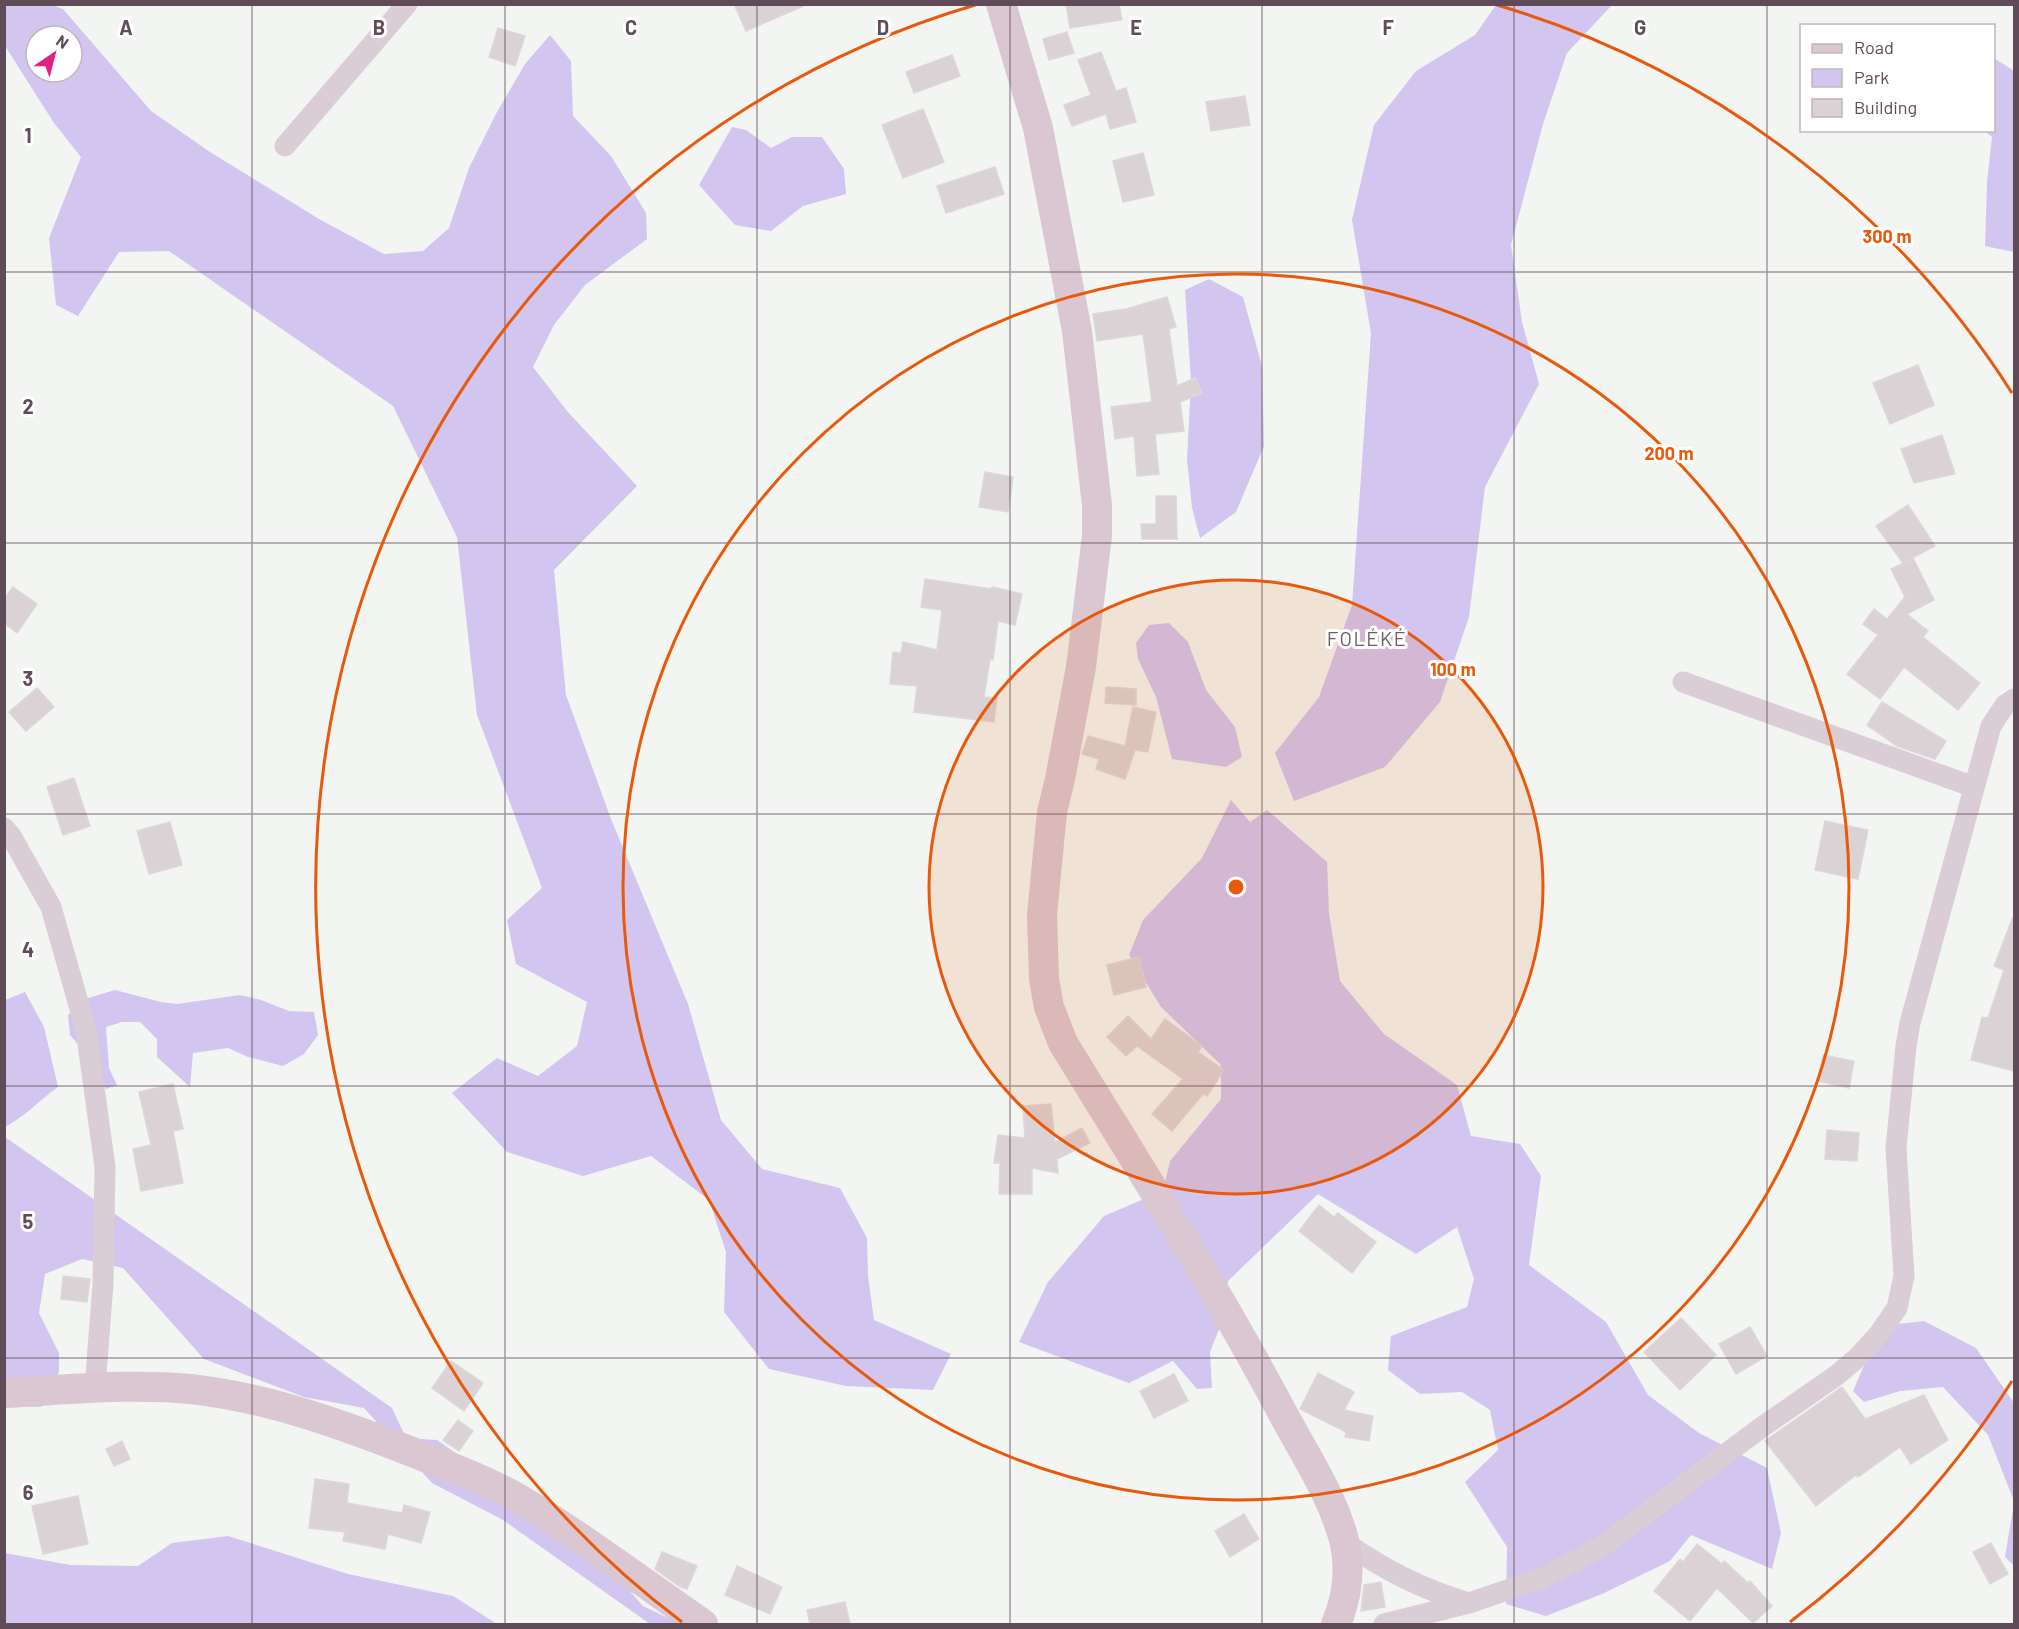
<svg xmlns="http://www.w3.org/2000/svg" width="2019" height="1629" font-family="Barlow,sans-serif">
<rect width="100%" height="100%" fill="#f3f5f3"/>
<g fill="#d2c5ef" fill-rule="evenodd">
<path d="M5 4 52 5 63 9 151 111 210 152 319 219 384 254 423 251 449 228 469 168 497 112 525 64 550 35 571 61 573 116 611 156 646 213 647 239 585 285 554 325 533 367 567 411 637 486 554 570 566 695 611 819 688 1004 721 1120 762 1169 840 1188 867 1238 868 1276 874 1320 951 1354 933 1390 846 1386 769 1369 724 1312 726 1252 709 1200 651 1156 583 1176 507 1152 452 1093 497 1058 538 1076 577 1046 587 1002 516 964 507 920 542 888 477 715 457 537 393 406 169 251 119 252 78 316 56 305 49 238 81 157 54 123 5 46ZM36 36H72V72H36Z"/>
<polygon points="1496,5 1612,5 1567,53 1543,124 1511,245 1522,322 1539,384 1485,487 1469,617 1440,702 1385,767 1294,801 1275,753 1319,697 1352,605 1371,333 1352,220 1374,125 1416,71 1475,35"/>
<polygon points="1994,58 2014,71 2014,252 1985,246 1987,182 1992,137 1985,131 1994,130"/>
<polygon points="732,127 746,130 771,148 792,137 822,137 844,169 846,194 803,206 771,231 735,225 699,185"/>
<polygon points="1209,279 1243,297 1262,366 1264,446 1236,512 1200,538 1192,508 1187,459 1191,382 1185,290"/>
<polygon points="1169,623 1188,642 1206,690 1235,727 1242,757 1226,767 1172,759 1156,697 1138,659 1136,643 1149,625"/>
<polygon points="1231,800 1250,822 1267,810 1327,862 1329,913 1340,981 1384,1034 1457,1085 1471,1136 1520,1144 1541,1176 1529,1265 1606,1322 1648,1395 1699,1433 1767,1468 1781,1533 1772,1569 1691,1535 1670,1561 1602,1594 1546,1616 1506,1604 1507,1547 1465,1482 1498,1450 1490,1410 1462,1392 1420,1394 1388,1370 1391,1336 1467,1307 1474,1279 1457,1227 1416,1254 1318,1194 1228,1281 1221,1324 1210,1352 1212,1388 1197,1389 1173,1361 1129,1383 1019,1342 1048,1282 1104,1216 1163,1191 1170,1161 1221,1099 1221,1065 1161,1007 1129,955 1143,920 1202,858"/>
<polygon points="115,990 161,1002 177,1004 240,995 261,1000 289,1011 314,1012 318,1035 304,1054 283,1066 248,1057 228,1048 193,1053 190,1087 157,1057 157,1039 140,1022 122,1022 106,1027 109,1068 117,1085 106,1089 90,1059 70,1035 68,1015 88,998"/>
<path d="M25 992 44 1027 58 1087C40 1100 24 1117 5 1127V1000Z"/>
<polygon points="5,1137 392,1408 406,1438 437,1440 593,1549 643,1606 681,1624 650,1624 503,1520 432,1483 364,1408 304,1397 204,1359 123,1268 82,1259 45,1274 39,1313 59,1353 59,1372 41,1407 5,1406"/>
<polygon points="1924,1321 1976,1348 2014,1403 2014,1501 1988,1435 1943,1387 1900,1391 1864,1402 1853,1391 1870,1352 1889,1325"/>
<polygon points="2014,1503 2014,1566 2005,1557"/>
<polygon points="228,1536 348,1574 453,1596 497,1624 5,1624 5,1553 70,1565 138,1566 172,1543"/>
</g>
<g fill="#dad2d5" stroke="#ded7d9" stroke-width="1.5">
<polygon points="734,4 808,4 746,31"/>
<polygon points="1066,4 1119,4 1122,20 1070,28"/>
<polygon points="498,28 525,36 515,66 489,57"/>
<polygon points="1067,32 1074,53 1049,60 1043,39"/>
<polygon points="1101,52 1116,91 1126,88 1136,122 1110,129 1106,114 1072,126 1064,105 1091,95 1078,60"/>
<polygon points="952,55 960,76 914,93 906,72"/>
<polygon points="1245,96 1250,125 1211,131 1206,102"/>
<polygon points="923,109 944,162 903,178 882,125"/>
<polygon points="1143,153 1154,195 1123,202 1113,161"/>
<polygon points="995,167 1004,194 946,213 937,186"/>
<polygon points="1167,297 1176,327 1169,329 1177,386 1195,378 1202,393 1180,402 1184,431 1155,434 1159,474 1137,476 1134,436 1115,439 1111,407 1152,402 1143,334 1097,341 1093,314 1126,309"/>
<polygon points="1918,365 1934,405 1890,424 1873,383"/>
<polygon points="1942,435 1955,474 1914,483 1901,449"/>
<polygon points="985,472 1013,477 1008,512 979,507"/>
<polygon points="1156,496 1176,496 1177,539 1142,539 1141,524 1156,524"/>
<polygon points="1908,505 1935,546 1903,563 1876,526"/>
<polygon points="1913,558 1934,600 1907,614 1928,631 1923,637 1980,683 1958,710 1904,667 1880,699 1847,674 1878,635 1863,624 1874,609 1887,619 1905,597 1891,569"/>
<polygon points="925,579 992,589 992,587 1022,594 1015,625 998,621 993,660 990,659 984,697 997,698 994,722 914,712 917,686 890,684 893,652 901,653 903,642 937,650 942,610 921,607"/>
<polygon points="13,587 37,604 17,633 4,623 4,599"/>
<polygon points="1106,687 1136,689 1136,705 1105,703"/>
<polygon points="37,688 54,707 26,731 9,712"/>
<polygon points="1882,702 1946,741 1935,759 1897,746 1867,725"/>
<polygon points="1133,707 1156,712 1148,752 1135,750 1125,779 1096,769 1099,759 1082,754 1088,736 1125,746"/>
<polygon points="74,778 90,826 63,835 47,787"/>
<polygon points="1825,821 1868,830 1858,879 1815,870"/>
<polygon points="170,822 182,865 149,874 137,831"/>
<polygon points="2013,917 2014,917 2014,1071 1971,1060 1982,1017 1988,1018 2004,970 1994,966"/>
<polygon points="1139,957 1146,987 1114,995 1107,965"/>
<polygon points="1128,1016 1151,1039 1165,1019 1202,1046 1198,1052 1224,1070 1207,1096 1203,1094 1172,1131 1152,1114 1183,1079 1137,1046 1126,1056 1107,1037"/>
<polygon points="1823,1055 1854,1061 1849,1088 1818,1081"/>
<polygon points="173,1084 183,1129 173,1131 183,1183 141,1191 133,1149 151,1145 139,1092"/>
<polygon points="1051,1104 1055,1142 1082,1128 1090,1143 1057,1159 1058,1173 1032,1168 1032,1194 999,1194 1000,1163 994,1163 998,1135 1025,1138 1023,1106"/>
<polygon points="1827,1130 1859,1133 1857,1161 1825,1159"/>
<polygon points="1319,1205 1334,1217 1338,1213 1376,1242 1352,1273 1299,1231"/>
<polygon points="63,1276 90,1279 87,1302 61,1299"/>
<polygon points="1681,1318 1716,1355 1680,1390 1644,1352"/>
<polygon points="1750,1327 1767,1356 1736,1374 1719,1344"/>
<polygon points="451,1361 483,1383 464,1411 432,1388"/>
<polygon points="1318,1373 1354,1392 1344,1410 1373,1416 1369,1441 1345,1437 1346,1432 1300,1409"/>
<polygon points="1174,1374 1188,1401 1154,1418 1140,1391"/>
<polygon points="1842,1387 1865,1419 1924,1395 1948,1440 1911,1464 1900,1447 1858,1477 1856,1475 1816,1506 1765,1441"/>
<polygon points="458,1420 473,1431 459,1451 443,1440"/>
<polygon points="122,1441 130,1459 114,1466 106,1449"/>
<polygon points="315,1479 349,1484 347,1503 402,1513 404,1505 430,1512 421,1543 388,1534 385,1549 343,1541 345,1532 309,1528"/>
<polygon points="78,1496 88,1544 43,1554 32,1506"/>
<polygon points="1244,1514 1259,1539 1230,1557 1215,1531"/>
<polygon points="1991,1543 2008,1574 1990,1584 1973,1552"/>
<polygon points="1697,1544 1722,1564 1724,1561 1748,1583 1750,1581 1772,1606 1753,1623 1717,1588 1690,1621 1654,1591 1680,1559 1683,1562"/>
<polygon points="662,1552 697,1566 687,1589 679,1586 655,1569"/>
<polygon points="737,1566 782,1587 770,1614 725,1595"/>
<polygon points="1381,1582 1385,1607 1361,1611 1364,1585"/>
<polygon points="845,1602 850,1624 810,1624 807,1610"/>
</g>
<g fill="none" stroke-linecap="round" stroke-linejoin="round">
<g stroke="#dbcdd6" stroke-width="21">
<polyline points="285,146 407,4"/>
<polyline points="1683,682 1974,787"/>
<polyline points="4,828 11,836 51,907 86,1030 105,1167 103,1284 95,1387"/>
<path d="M1344 1542C1385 1570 1421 1589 1469 1603"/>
<polyline points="1384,1624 1469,1603 1542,1578 1601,1547 1762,1427 1837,1375 1857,1358 1879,1334 1897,1308 1904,1276 1896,1148 1906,1046 1910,1023 1991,726 2005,705 2014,699"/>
</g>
<g stroke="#dac7d1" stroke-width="30">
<path d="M1001 4 1038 128 1077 331 1097 505V536L1081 667 1060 779 1052 812 1042 915 1044 979 1049 1007 1063 1043C1137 1164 1214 1284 1281 1410 1303 1452 1332 1494 1344 1540 1351 1568 1347 1598 1336 1624"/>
<path d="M4 1393C66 1390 128 1383 190 1389 265 1397 338 1423 407 1450 445 1465 484 1479 519 1499 583 1537 642 1582 703 1624"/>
</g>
</g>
<path fill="none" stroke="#604b58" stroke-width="1.5" stroke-opacity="0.55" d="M252 4V1624M505 4V1624M757 4V1624M1010 4V1624M1262 4V1624M1514 4V1624M1767 4V1624M4 272H2014M4 543H2014M4 814H2014M4 1086H2014M4 1358H2014"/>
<circle cx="1236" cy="887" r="307" fill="#e8590c" fill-opacity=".12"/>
<g fill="none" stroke="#e8590c" stroke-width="3">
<circle cx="1236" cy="887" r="307"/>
<circle cx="1236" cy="887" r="613"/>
<path d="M2012 1381A920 920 0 0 1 1790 1622M682 1622A920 920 0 0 1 975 5M1497 5A920 920 0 0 1 2012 393"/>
</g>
<g text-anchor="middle" stroke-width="6" stroke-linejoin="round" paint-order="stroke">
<g font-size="20" letter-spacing="1.5" fill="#675f64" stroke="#fff">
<text x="1367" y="646">FOLÉKÉ</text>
</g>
</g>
<g font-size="20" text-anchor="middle" font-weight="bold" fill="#604b58" stroke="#fff" stroke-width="6" stroke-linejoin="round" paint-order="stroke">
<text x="126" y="35">A</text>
<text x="379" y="35">B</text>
<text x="631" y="35">C</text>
<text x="883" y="35">D</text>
<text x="1136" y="35">E</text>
<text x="1388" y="35">F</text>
<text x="1640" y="35">G</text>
<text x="28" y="143">1</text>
<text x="28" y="414">2</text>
<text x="28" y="686">3</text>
<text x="28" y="957">4</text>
<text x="28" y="1229">5</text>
<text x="28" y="1500">6</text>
</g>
<circle cx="1236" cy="887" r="9" fill="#e8590c" stroke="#fff" stroke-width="3"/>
<g font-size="18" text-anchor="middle" font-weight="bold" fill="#e8590c" stroke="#fff" stroke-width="6" stroke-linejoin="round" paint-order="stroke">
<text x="1887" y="243">300 m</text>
<text x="1669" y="460">200 m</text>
<text x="1453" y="676">100 m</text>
</g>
<rect width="2019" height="1629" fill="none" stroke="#604b58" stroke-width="12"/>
<rect x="1800" y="24" width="195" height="108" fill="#ffffff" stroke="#bfb7bc" stroke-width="1.5"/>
<rect x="1812" y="44" width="30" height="9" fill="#dac7d1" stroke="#bfb7bc" stroke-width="1.5"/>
<text x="1854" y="54" font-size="18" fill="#604b58">Road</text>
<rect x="1812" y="69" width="30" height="18" fill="#d2c5ef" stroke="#bfb7bc" stroke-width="1.5"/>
<text x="1854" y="84" font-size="18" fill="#604b58">Park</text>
<rect x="1812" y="99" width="30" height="18" fill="#dad2d5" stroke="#bfb7bc" stroke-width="1.5"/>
<text x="1854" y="114" font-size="18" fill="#604b58">Building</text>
<g transform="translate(54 54) rotate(35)"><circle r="28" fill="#ffffff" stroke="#bfb7bc" stroke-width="1.5"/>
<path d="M0-4.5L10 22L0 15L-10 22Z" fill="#df2384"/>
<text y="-9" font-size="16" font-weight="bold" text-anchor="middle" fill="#604b58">N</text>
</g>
</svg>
